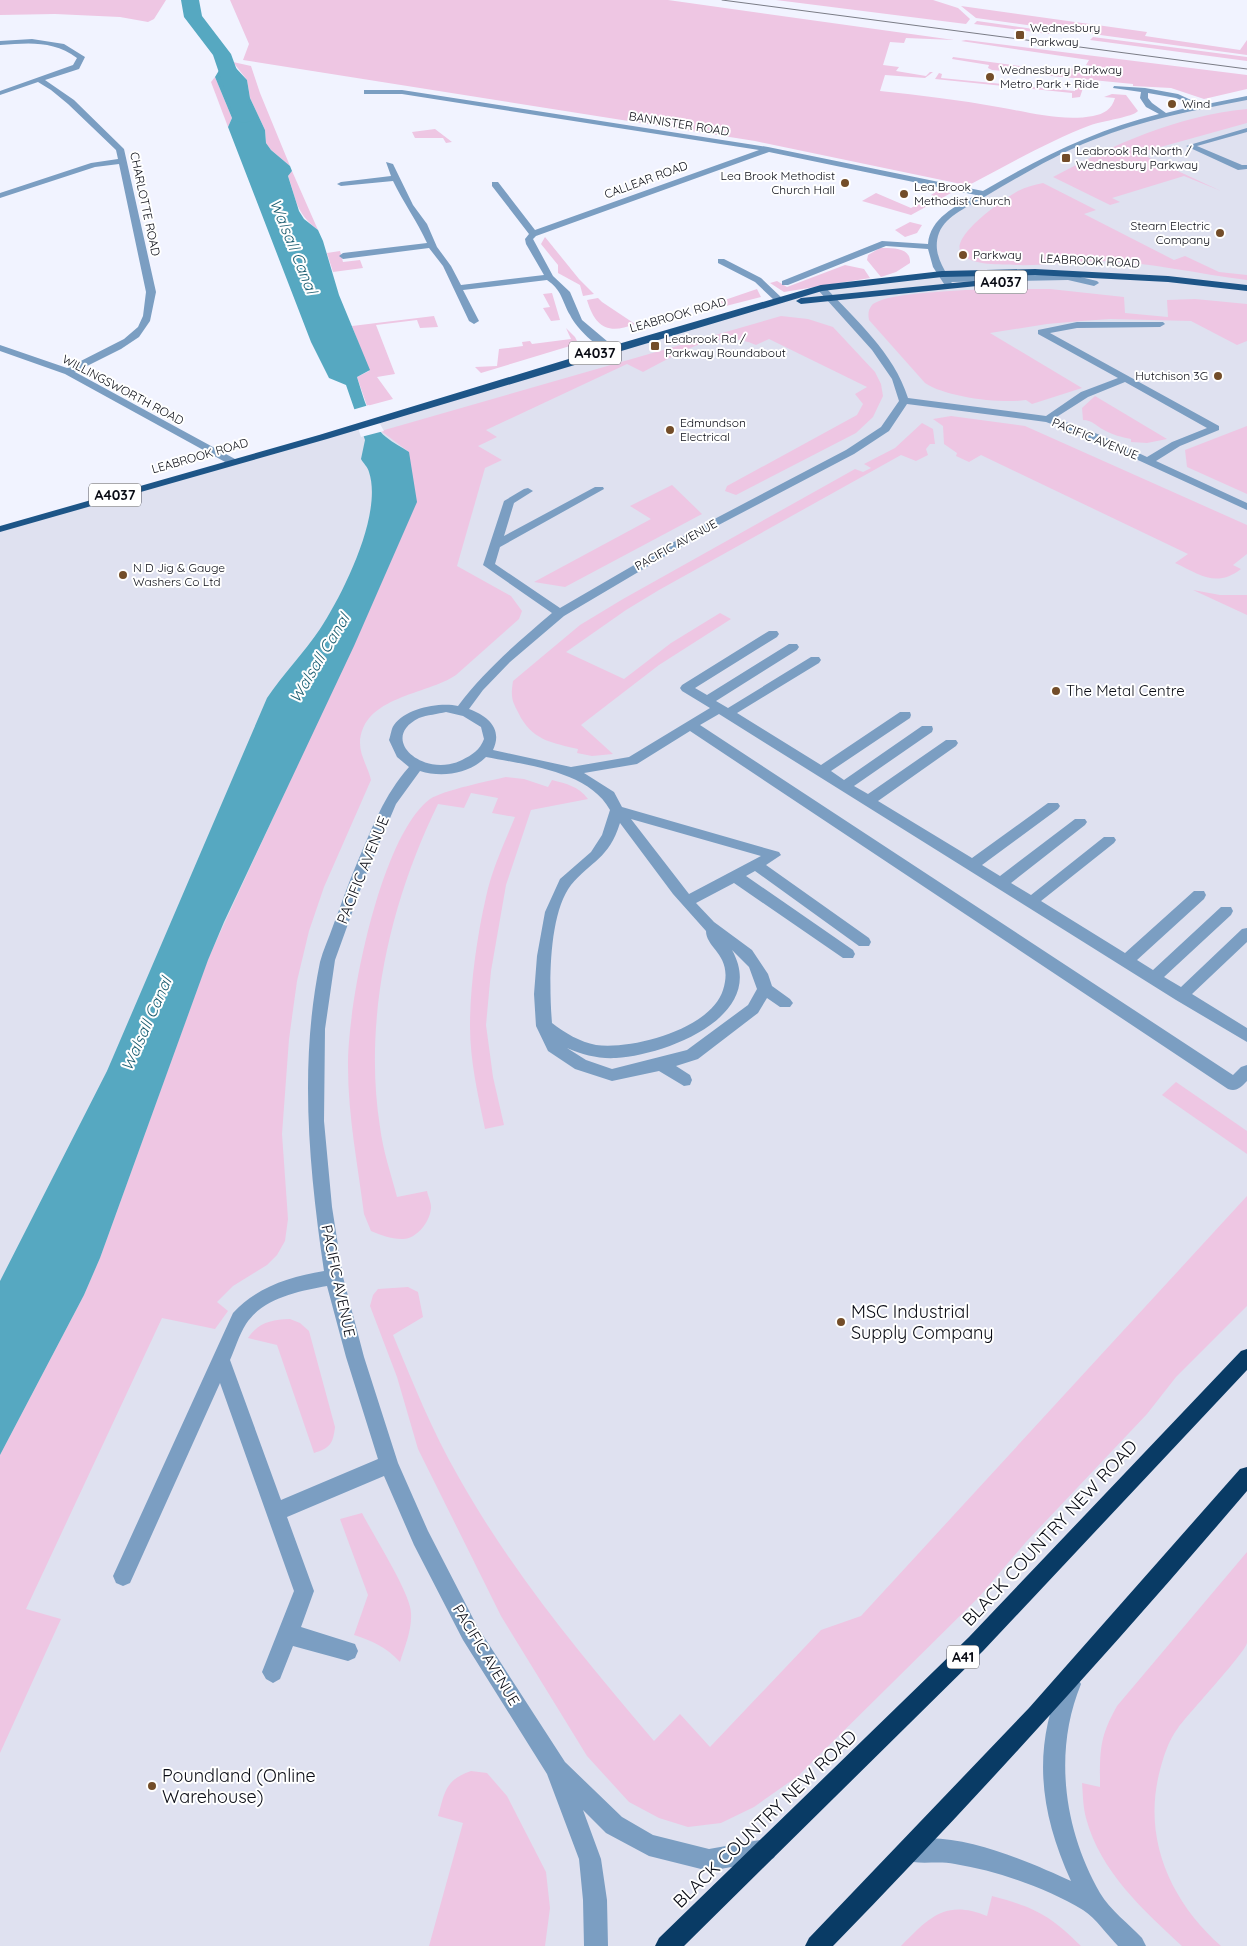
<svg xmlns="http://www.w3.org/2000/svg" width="1247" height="1946" font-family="Quicksand,sans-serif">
<rect width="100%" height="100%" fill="#f1f3ff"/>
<polygon fill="#dfe1f0" points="1247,98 1247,1946 0,1946 0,529 821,288 941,274 934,260 935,231 953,212 1070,146 1165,115"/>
<g fill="#eec6e3">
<polygon points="0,0 166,0 154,19 148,22 120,17 55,14 0,15"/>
<path d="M230 0H668L954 40 906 38 904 43 890 42 883 65 899 67 896 71 926 76 930 72H933L925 78 885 75 880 91C920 95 959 100 998 107 1028 112 1062 122 1093 116 1104 114 1112 109 1115 98L1104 97 1112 94 1126 95 1138 111C1133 117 1102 121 1091 125 1049 141 1011 163 971 184H961L755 141 243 60 249 44Z"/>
<polygon points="776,0 933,0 958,8 970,19 966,24"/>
<polygon points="961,6 1147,32 1145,36 1240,50 1247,40 1247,55 976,18"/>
<polygon points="977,21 1048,31 1050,32 1049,34 974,24"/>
<polygon points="1093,37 1247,57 1247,61 1090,40"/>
<polygon points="966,40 1247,75 1247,89 1204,99 1171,88 1133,86 1133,84 992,70 988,68 989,65 952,59 953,57 1065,72 1068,68 1099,72 1102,68 1086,65 1089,60 961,41"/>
<polygon points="233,62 251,66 260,93 290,166 271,150 266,143 265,130 250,98 247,80"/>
<polygon points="939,73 942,74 941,78 1075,91 1076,87 1083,88 1080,97 1072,98 1072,93 935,79"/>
<polygon points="215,77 232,118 228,127 211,82"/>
<path d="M1247 109V123L1139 153 1221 191 1184 176 1112 198 1120 202 1110 205 1053 177C1115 144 1176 116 1247 109Z"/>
<polygon points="435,129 452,142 446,143 443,138 415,138 412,132"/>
<path d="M292 171 318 230C295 212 297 201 288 176Z"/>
<path d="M1043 183 1096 210 1084 214 1174 260 1185 256 1219 272 1247 275V280C1198 274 1149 262 1100 261 1072 261 1044 266 1016 265 1001 264 973 266 962 254 947 238 1005 198 1018 191 1026 187 1034 185 1043 183Z"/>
<polygon points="939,190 951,193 911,215 862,201 876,193 911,208 933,196 931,195"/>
<polygon points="910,222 922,225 917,233 905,237 895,230"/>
<polygon points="545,237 579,279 594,294 583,296 580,285 558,273 558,265 541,244"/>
<path d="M880 248C892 248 911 247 910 263L896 272 881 277 867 260 868 255Z"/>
<polygon points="340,251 343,262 360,260 363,268 333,272 327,253"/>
<polygon points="845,265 864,269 870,278 784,292 770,283 777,281 787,287"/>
<polygon points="757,289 761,297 718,308 713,304"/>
<path d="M982 289H1050L1124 297 1125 313 1168 317 1167 300 1195 299 1247 304V341L1237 345 1191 321 1110 319 1081 321 1047 324 990 333 1082 388 1032 404 1026 400C1001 404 945 397 925 383L869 320C868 314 868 310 872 305 886 292 961 291 982 289Z"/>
<polygon points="552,293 560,320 551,321 543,308 550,307 543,294"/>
<path d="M598 298 602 302 635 324C608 335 595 327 587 300Z"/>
<polygon points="434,316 438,327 420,328 417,320 376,325 395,374 377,377 393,399 367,406 357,377 369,371 352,326"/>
<path d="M781 316 808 319 833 327 875 372 881 384 883 396 873 417 856 433 736 495 725 491 727 486 857 415 863 404 855 394 867 387 769 339 756 345C716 327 679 354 643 372L627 364 486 430 497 437 478 446 502 460 485 468 457 566 511 596 522 611 519 619 456 675C427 695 362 696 360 743 360 756 368 767 371 780L324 887 309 931 297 981 289 1039 282 1134 288 1219 285 1241 277 1255 267 1265 233 1286 217 1302 228 1311 215 1329 162 1318 26 1609 61 1619 0 1753V1455L84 1295 100 1258 208 959 366 616 409 452 381 431Z"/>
<polygon points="566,328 575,337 577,341 570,346 481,373 475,367 497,366 499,349 523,346 522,342 530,341 532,344 571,339"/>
<path d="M1095 396 1167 439 1147 443 1131 442V439C1121 437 1113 435 1104 430 1096 426 1092 420 1083 420L1082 408Z"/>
<path d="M951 416 1025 426 1247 525V554L1233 565 1241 569C1216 588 1201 575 1175 563L1188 554 981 455 969 462 956 456 957 453 944 444 943 426 933 419Z"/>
<path d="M922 423 933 429 935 444H930L926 449 928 455 916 461 901 455 659 590 626 610 566 652 624 679 671 643 720 613 731 619 659 665 581 725 613 754 592 756 577 753 578 749C553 743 535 741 521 718 513 702 510 700 513 681L580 625 623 599 855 469 863 472 871 468 864 464 895 448Z"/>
<polygon points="1247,426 1247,494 1187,467 1185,450"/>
<polygon points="672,485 702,514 565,587 534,582 651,519 630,506"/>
<polygon points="1193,590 1220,595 1247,595 1247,615"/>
<path d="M506 777 524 779 548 787 552 780C567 784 578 786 588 799L531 810 506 885 491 971 486 1025 493 1077 504 1125 485 1129C478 1095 470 1061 470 1026 470 986 477 936 486 897 492 869 504 844 515 817L492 813 498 798 471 793 464 808 438 804C390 902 363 1019 380 1127 383 1151 391 1174 397 1197L427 1191C428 1196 431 1202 431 1207 431 1221 416 1240 402 1239 390 1239 381 1235 371 1231L364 1214C358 1166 348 1116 348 1067 347 1006 380 836 430 799 444 790 489 781 506 777Z"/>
<polygon points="1176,1082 1247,1131 1247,1154 1162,1095"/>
<path d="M1247 1196V1306L1176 1377 1147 1414 1026 1542 979 1597 798 1776 754 1807 721 1823 688 1827 659 1818 629 1802 587 1756 501 1616 418 1449 397 1377 370 1306 373 1295 378 1289 408 1287 418 1292 423 1317 393 1335C413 1383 432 1431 458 1476 513 1574 582 1656 654 1741L680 1714 710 1747 821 1630 861 1616Z"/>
<path d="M290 1319 300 1323 309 1331 335 1427C333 1444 330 1448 314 1453L277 1345 248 1338C259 1322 271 1320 290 1319Z"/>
<path d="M362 1513C372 1533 411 1594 411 1613 412 1630 405 1646 400 1662 386 1647 373 1641 354 1635L368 1595 340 1519Z"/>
<path d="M1247 1552C1247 1574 1247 1595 1247 1617 1247 1625 1247 1635 1247 1643 1245 1653 1188 1714 1178 1728 1168 1741 1163 1758 1159 1774 1143 1840 1171 1902 1221 1946H1182C1143 1910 1100 1871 1086 1818 1083 1807 1083 1795 1082 1783L1100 1787C1100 1751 1099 1738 1117 1706Z"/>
<path d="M471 1771 487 1773 507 1796 546 1872 550 1908 545 1946H429L463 1823 438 1816C445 1792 445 1780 471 1771Z"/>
<path d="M992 1896C1034 1907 1050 1915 1081 1946H901C929 1918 945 1899 987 1916Z"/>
</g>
<path fill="#56a8c1" d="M234 66 247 80 250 98 265 130 266 143 271 150 290 166 292 171 288 176 299 211 304 219 318 230 323 241 339 295 370 370 357 377C363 396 370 424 386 437 393 443 402 447 409 452L417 502 354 646 224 922 208 960 100 1258 84 1295 0 1455V1281L107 1071 267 698C283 674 304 653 320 629 343 594 383 514 369 472 368 467 363 463 361 459L365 440 346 385 329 378 311 342 228 127 232 118 215 77 221 67Z"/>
<polygon fill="#f1f3ff" points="369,405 384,431 361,437 352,410"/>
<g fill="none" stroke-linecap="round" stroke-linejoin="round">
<polygon fill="#56a8c1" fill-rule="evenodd" points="181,0 199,0 202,16 231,54 254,117 251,121 244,123 237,121 234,117 213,55 184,17"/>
<g fill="#7b9ec2" fill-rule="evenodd">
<path d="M32 39 64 44 85 57 79 69 45 80 74 100 124 149 156 292 150 321 139 337 121 349 75 372 235 459V463H227L65 374 0 351V345L67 368 124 339 138 327 143 316 146 292 119 164 95 167 0 198V193L91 163 118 159 116 150 68 104 51 90 38 82 0 95V91L73 65 77 58C53 40 28 43 0 45V41Z"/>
<path d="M1114 86 1145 88 1178 94 1202 105 1247 96V100C1195 110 1142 120 1093 140 1055 155 1020 176 986 196 970 206 946 215 939 233 933 249 940 263 948 276L1068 274 1097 281 1099 283 1094 286 1068 280 951 282 954 285 949 288 946 287 933 267 928 249 886 246 788 285H782V281L882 241 928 244C930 218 956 206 976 195L769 152 536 236 533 239 553 276 570 292 582 320 614 347V351L611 352C596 347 577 329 570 315 562 301 562 290 547 280L463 290 479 321 474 324 469 321 443 266 429 248 343 259 339 256 343 253 427 243C417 221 403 202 393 181L341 186 337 184 341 182 391 176 386 162 393 164 413 205 427 224 437 247 451 266 461 285 544 275 526 244 525 239 529 234 492 186V182H498L535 230 759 150 402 94H364V90H402L768 147 983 191C1039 158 1095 130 1159 114L1146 107 1140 98 1141 92 1113 88ZM1148 93 1176 98 1194 106 1166 113 1152 103 1148 98Z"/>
<polygon points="1247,128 1247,132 1197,146 1242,165 1247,165 1247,169 1238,170 1186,146"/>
<polygon points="718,259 724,259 761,278 783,299 775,301 755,282 718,263"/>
<path d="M821 285 824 286C856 320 894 353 908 398L1046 416 1081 392 1118 378 1038 334V330L1077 322H1163L1165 324 1160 327 1077 328 1050 333 1219 426V430L1180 446 1156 461 1247 503V510L1092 439 1046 422 907 404 889 431 854 454 711 529 564 616 510 662 483 690 469 709C488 716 503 729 493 750L571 767 629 757 710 708 682 691 680 688 682 685 769 631H777L779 634 777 637 695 688 707 695 789 644H797L799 647 797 650 716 701 728 708 811 657H819L821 660 819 663 737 713 821 765 900 712H910L911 715 910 718 831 771 844 780 922 726H932L933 729 932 732 854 786 868 794 946 740H956L958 743 956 746 878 801 972 858 1048 803H1058L1060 806 1058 809 982 865 1000 876 1075 819H1085L1087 822 1085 825 1011 883 1031 895 1104 837H1114L1116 840 1114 843 1041 901 1125 953 1194 891H1204L1206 895 1204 899 1137 960 1153 970 1221 907H1231L1233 911 1231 915 1164 977 1181 987 1242 929 1247 928V942L1192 994 1247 1028V1042L1176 1000 719 714 700 725 1233 1075 1241 1067 1247 1065V1081C1241 1087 1237 1092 1228 1089L690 731 637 764 584 773 614 792 622 807 779 852 781 855 766 865 869 938 871 942 869 946H859L755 871 746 876 853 950 855 954 853 958H843L734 883 696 903 714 922 752 950 768 974 772 986 790 999 793 1003 790 1007H780L767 998 758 1013 698 1059 676 1066 690 1075 692 1080 690 1085 684 1086 659 1071 612 1081 575 1069 548 1051 536 1026 534 994 537 956 545 912 560 879 591 852 602 835 610 810C589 771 526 765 486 757 469 774 442 778 420 771L396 804 365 877 335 960 325 1029 324 1121 332 1207 343 1277 364 1357 398 1463 428 1531 477 1626 565 1762 622 1817 653 1835 709 1849 766 1839 774 1842 777 1850 774 1858 766 1861 709 1871 649 1856 606 1833 583 1810 601 1859 607 1900 608 1946H584L583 1900 579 1859 547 1774 463 1640 414 1545 384 1476 287 1517 314 1591 301 1627 355 1644 358 1651 355 1658 348 1661 293 1646 280 1679 273 1683 266 1679 262 1672 294 1591 220 1383 130 1583 123 1586 116 1583 113 1576 233 1313C257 1287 289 1277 324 1271 309 1169 299 1064 320 962 323 950 329 938 333 926 341 905 348 884 357 863 372 828 384 795 409 767L397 757 389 740C391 735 391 729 394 725 406 708 440 702 458 706 485 670 518 642 552 613L483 565 504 501 524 489 528 488 533 491 514 503 504 536 595 487H603L604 489 500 547 495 564 560 608 703 525 846 450 881 427 899 401 892 379 872 350 818 290 816 288ZM1125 382 1207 428 1172 442 1147 457 1100 435 1055 418 1088 397ZM446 712 463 716 481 727 484 739C480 750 472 755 462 760 424 779 377 739 419 718 427 715 438 714 446 712ZM631 819 761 856 689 894ZM620 823 673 894 706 931C706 949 734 955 723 990 711 1029 632 1050 596 1045 580 1042 565 1033 552 1023 549 987 548 915 571 885 591 861 609 859 620 823ZM732 950 749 967 757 989 748 1005 687 1050 612 1069 586 1060 567 1048C583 1055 599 1059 616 1058 666 1055 769 1016 732 950ZM327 1286 346 1357 378 1459 281 1500 230 1360C235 1349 239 1335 246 1324 263 1298 299 1291 327 1286Z"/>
<path d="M1070 1673 1077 1677 1081 1684C1053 1752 1064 1830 1100 1893 1110 1910 1129 1924 1142 1938L1146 1946H1118C1107 1935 1096 1918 1083 1910 1046 1888 998 1871 955 1864 937 1860 918 1866 902 1859L899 1851 902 1843C946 1825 1030 1862 1071 1881 1039 1810 1032 1748 1063 1677Z"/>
</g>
<g fill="#1d5587" fill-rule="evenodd">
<polygon points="1035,269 1168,276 1247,285 1247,291 1168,282 1035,275 942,277 822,291 327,439 0,532 0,526 319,435 608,347 821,285 942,271"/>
<polygon points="984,280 989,283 987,285 801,304 796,301 801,298"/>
</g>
<g fill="#093b65" fill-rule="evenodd">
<polygon points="1247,1349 1247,1370 983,1651 684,1946 655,1946 659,1938 969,1637 1241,1351"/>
<path d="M1247 1467V1491C1114 1647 976 1799 833 1946H805L809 1938 1029 1708 1240 1469Z"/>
</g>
<polyline stroke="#7a7c86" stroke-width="1" points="722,0 1247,69"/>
</g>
<g fill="#734d29" stroke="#fff" stroke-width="2">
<rect x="1015" y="30" width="10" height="10" rx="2.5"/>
<circle cx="990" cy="77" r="5"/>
<circle cx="1172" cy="104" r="5"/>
<rect x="1061" y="153" width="10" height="10" rx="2.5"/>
<circle cx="845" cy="183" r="5"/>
<circle cx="904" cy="194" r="5"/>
<circle cx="1220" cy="233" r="5"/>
<circle cx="963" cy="255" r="5"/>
<rect x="650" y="341" width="10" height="10" rx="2.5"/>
<circle cx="1218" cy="376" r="5"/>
<circle cx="670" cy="430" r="5"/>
<circle cx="123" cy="575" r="5"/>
<circle cx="1056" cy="691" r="5"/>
<circle cx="841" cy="1322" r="5"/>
<circle cx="152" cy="1786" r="5"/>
</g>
<g text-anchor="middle" stroke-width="4" stroke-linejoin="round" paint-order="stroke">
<g font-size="12" fill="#0a0c15" stroke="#fff" text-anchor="start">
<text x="1030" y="32">Wednesbury<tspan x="1030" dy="14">Parkway</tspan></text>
<text x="1000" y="74">Wednesbury Parkway<tspan x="1000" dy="14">Metro Park + Ride</tspan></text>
<text x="1182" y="108">Wind</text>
<text x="1076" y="155">Leabrook Rd North /<tspan x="1076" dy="14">Wednesbury Parkway</tspan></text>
<text x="835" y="180" text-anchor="end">Lea Brook Methodist<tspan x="835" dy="14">Church Hall</tspan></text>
<text x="914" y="191">Lea Brook<tspan x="914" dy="14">Methodist Church</tspan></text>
<text x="1210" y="230" text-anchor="end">Stearn Electric<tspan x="1210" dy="14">Company</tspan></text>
<text x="973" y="259">Parkway</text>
<text x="665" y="343">Leabrook Rd /<tspan x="665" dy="14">Parkway Roundabout</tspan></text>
<text x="1208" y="380" text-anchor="end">Hutchison 3G</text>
<text x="680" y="427">Edmundson<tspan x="680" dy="14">Electrical</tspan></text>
<text x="133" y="572">N D Jig &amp; Gauge<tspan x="133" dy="14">Washers Co Ltd</tspan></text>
</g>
<g font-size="12" fill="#0a0c15" stroke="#fff">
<text transform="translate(679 124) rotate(9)" y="4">BANNISTER ROAD</text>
<text transform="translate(646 180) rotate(-20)" y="4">CALLEAR ROAD</text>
<text transform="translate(145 204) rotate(78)" y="4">CHARLOTTE ROAD</text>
<text transform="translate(1090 261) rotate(3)" y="4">LEABROOK ROAD</text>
<text transform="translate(678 315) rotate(-16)" y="4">LEABROOK ROAD</text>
<text transform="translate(123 390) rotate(28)" y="4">WILLINGSWORTH ROAD</text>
<text transform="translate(1095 439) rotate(22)" y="4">PACIFIC AVENUE</text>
<text transform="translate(200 456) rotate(-16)" y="4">LEABROOK ROAD</text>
<text transform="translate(676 545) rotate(-29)" y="4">PACIFIC AVENUE</text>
</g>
<g fill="#fff" stroke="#54555b" stroke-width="1">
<rect x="975" y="270.5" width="52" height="23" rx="4"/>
<rect x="569" y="341.5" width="52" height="23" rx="4"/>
<rect x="89" y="483.5" width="52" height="23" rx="4"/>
<rect x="947" y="1645.5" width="32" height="23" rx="4"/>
</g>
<g font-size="14" font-weight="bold" fill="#0a0c15">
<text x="1001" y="287">A4037</text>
<text x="595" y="358">A4037</text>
<text x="115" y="500">A4037</text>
<text x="963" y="1662">A41</text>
</g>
<g font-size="15" fill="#0a0c15" stroke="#fff" text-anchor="start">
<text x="1066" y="696">The Metal Centre</text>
</g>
<g font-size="15" fill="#0a0c15" stroke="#fff">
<text transform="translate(363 870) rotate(-68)" y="5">PACIFIC AVENUE</text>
<text transform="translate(338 1281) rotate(78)" y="5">PACIFIC AVENUE</text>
<text transform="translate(486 1655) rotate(59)" y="5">PACIFIC AVENUE</text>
</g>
<g font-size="16" font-style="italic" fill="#1b5d70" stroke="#fff">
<text transform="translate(294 246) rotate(68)" y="6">Walsall Canal</text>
<text transform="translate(319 658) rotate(-59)" y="6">Walsall Canal</text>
<text transform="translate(146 1024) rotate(-66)" y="6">Walsall Canal</text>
</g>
<g font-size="18" fill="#0a0c15" stroke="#fff" text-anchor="start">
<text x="851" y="1318">MSC Industrial<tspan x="851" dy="21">Supply Company</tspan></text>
<text x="162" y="1782">Poundland (Online<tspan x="162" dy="21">Warehouse)</tspan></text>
</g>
<g font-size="18" fill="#0a0c15" stroke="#fff">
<text transform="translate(1050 1533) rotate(-47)" y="6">BLACK COUNTRY NEW ROAD</text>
<text transform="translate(765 1819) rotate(-44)" y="6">BLACK COUNTRY NEW ROAD</text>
</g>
</g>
</svg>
